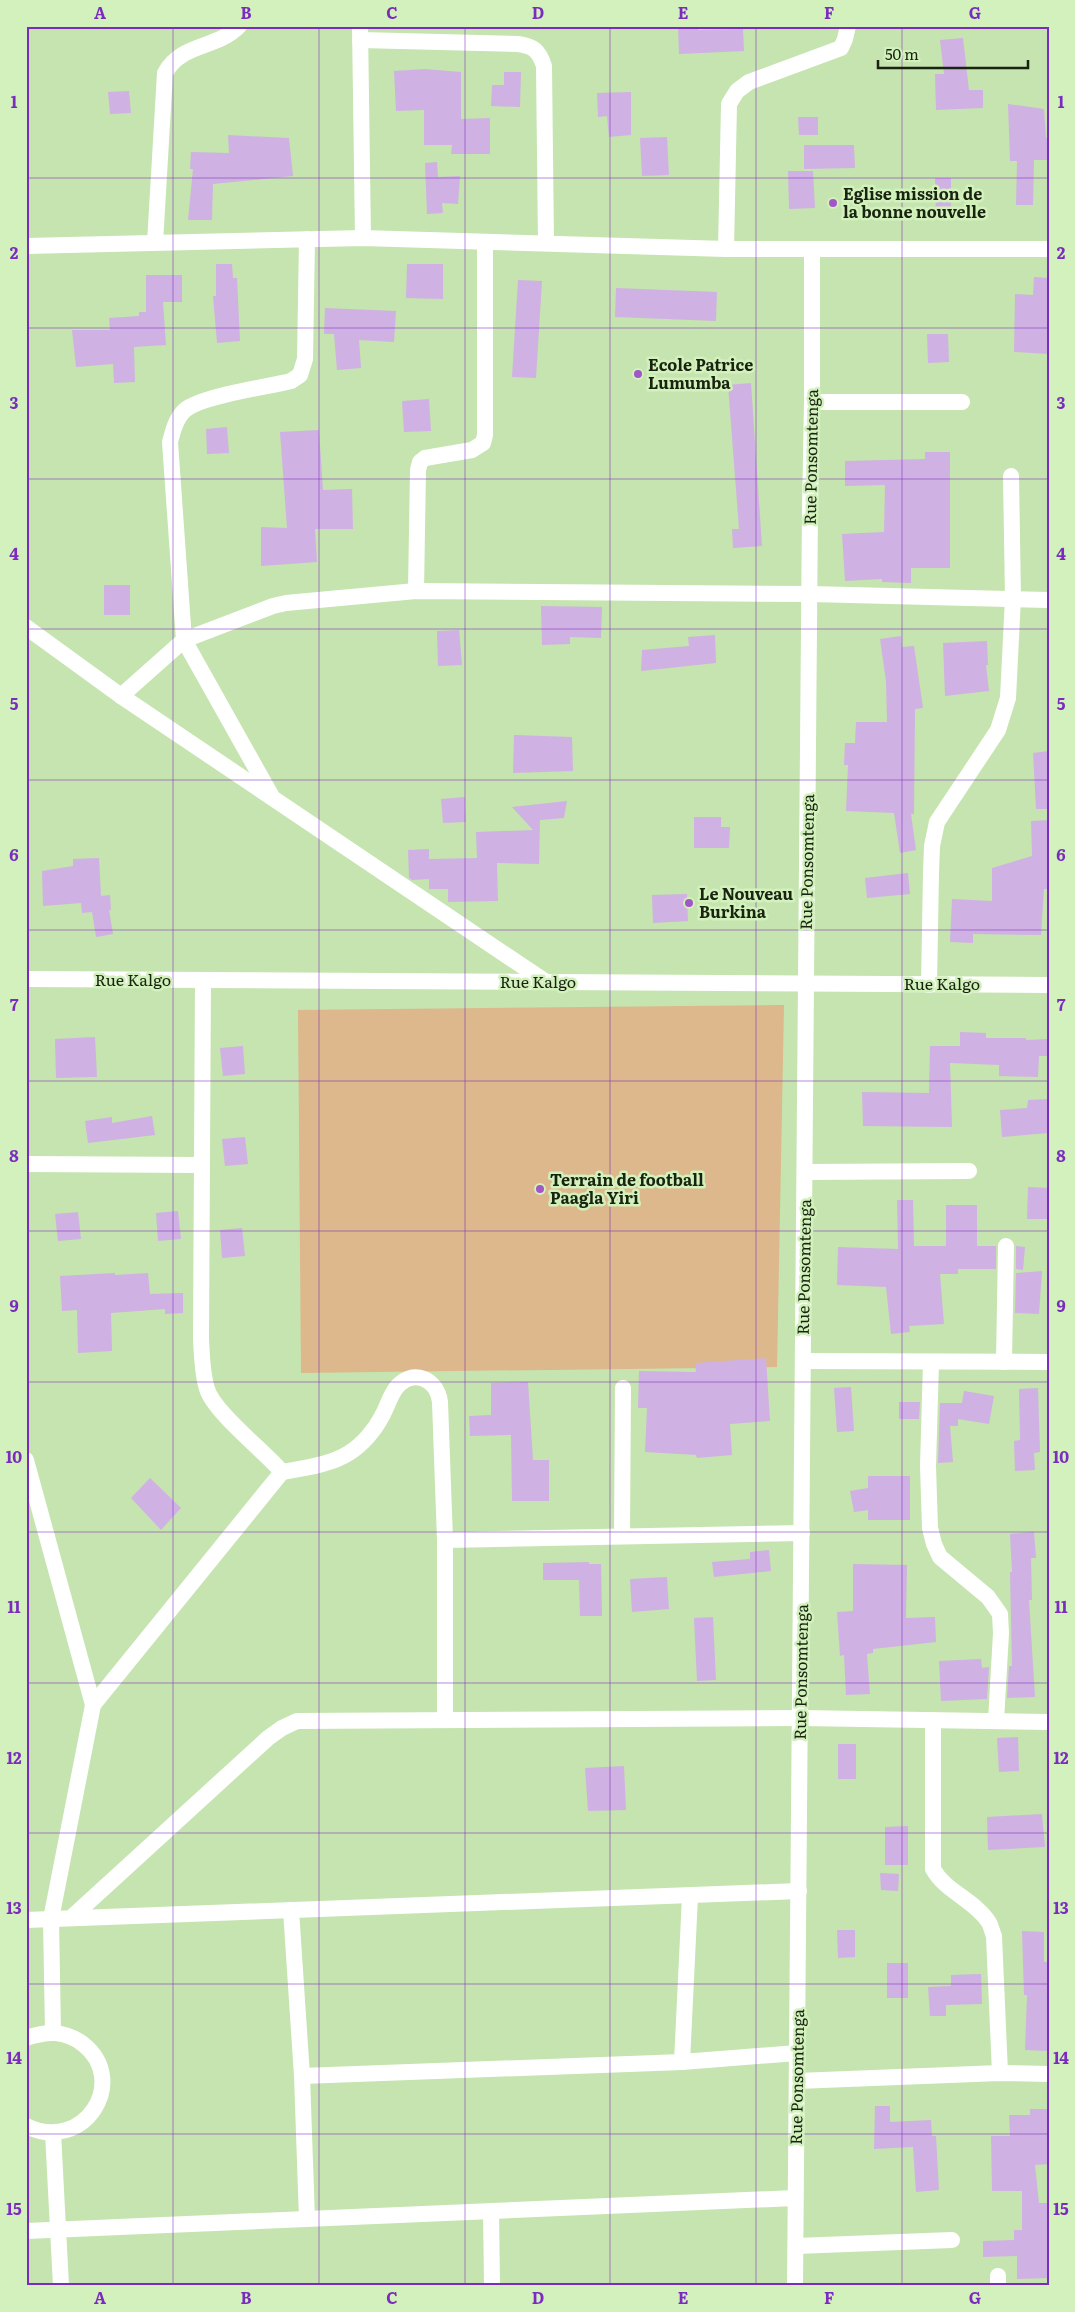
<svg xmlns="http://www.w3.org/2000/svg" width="1075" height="2312" font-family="Literata,serif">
<rect width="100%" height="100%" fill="#c5e4af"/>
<polygon fill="#dcb88c" points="784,1005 777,1367 301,1373 298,1010"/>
<g fill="#d0b1e3">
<polygon points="698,26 698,30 743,29 744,51 679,54 678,27"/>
<polygon points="963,38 969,90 983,90 983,108 936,110 935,74 944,74 940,40"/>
<polygon points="425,69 461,72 461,119 490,118 490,154 451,154 452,145 424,145 424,110 396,111 394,71"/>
<polygon points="504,72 521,72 520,107 491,106 492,85 504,85"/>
<polygon points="129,91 131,113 110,114 108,92"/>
<polygon points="631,92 631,135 609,137 607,116 598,117 597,93"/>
<polygon points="1008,104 1044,109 1046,138 1049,138 1049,160 1034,160 1033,205 1016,205 1017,161 1010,161"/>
<polygon points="798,117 818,117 818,135 799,135"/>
<polygon points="228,135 289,138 293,176 213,184 212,220 188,220 193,169 190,169 191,152 229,153"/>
<polygon points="667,137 669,175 642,176 640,138"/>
<polygon points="804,145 854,145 855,168 804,169"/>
<polygon points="437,162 438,177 460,176 458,204 442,203 443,213 427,214 425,163"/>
<polygon points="788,171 813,171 815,208 789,209"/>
<polygon points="935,178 951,178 951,218 936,218"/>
<polygon points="216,264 232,264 233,278 237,278 240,341 217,343 213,296 216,296"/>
<polygon points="407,264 443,264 443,299 406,298"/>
<polygon points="146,275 182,275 182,302 163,302 166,345 134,347 135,382 114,383 113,364 76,367 72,330 110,330 109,318 139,316 139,312 146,312"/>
<polygon points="1034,277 1049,278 1049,354 1014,352 1015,294 1033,295"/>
<polygon points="518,280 542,281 536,378 512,377"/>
<polygon points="616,288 717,292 716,321 615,317"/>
<polygon points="325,308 396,311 394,342 359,340 361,368 337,370 334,334 324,334"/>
<polygon points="927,334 948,334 949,362 928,363"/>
<polygon points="751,383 762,546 733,548 732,529 739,529 728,385"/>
<polygon points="429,399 431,431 404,432 402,401"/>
<polygon points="227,427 229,453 207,454 206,429"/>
<polygon points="319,430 323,490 352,489 353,529 315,529 317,562 261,566 261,527 287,528 280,432"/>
<polygon points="925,452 950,452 950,568 911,568 911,583 882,582 882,579 845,581 842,534 884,532 885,485 845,486 845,461 925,459"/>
<rect x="104" y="585" width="26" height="30"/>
<polygon points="541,606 602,607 601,638 570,637 570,644 542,645"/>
<polygon points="459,630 462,665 438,666 437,631"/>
<polygon points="715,635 716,663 641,671 642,650 689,646 688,637"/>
<polygon points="901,636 902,647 914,646 923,708 915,709 914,814 911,814 916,850 900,853 894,813 846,811 848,765 844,765 845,743 855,743 856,722 887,722 886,681 880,639"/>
<polygon points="987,641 988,665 986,665 989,691 945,696 943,643"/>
<polygon points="514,735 572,737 573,771 513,773"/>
<polygon points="1049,751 1049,809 1036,809 1033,753"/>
<polygon points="465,797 466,822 443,823 441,799"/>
<polygon points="567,801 564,818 540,820 539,864 497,863 498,901 448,902 448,889 429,889 429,879 412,880 409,878 408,850 429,849 429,859 477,858 476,832 533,830 512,807"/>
<polygon points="694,817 721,817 721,827 730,827 729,848 694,848"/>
<polygon points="1049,820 1049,889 1044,889 1041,935 973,934 973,943 950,942 952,899 992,901 992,868 1032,856 1031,821"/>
<polygon points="99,858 101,896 110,895 111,910 109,910 113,934 96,937 92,912 82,913 81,903 43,906 42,871 73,866 73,859"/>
<polygon points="908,873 910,894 867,898 865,878"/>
<polygon points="687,894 688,921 653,923 652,895"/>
<polygon points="960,1032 986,1033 986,1038 1026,1038 1026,1040 1049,1039 1049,1056 1039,1056 1038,1077 999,1076 999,1065 950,1063 952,1127 863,1126 862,1092 929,1093 930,1046 960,1046"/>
<polygon points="95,1037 97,1077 56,1078 55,1039"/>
<polygon points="243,1046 245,1074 223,1076 220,1048"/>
<polygon points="1049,1099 1049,1133 1002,1137 1000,1110 1027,1108 1028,1100"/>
<polygon points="152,1116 155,1135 88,1143 85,1121 112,1117 112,1123"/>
<polygon points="245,1137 248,1164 225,1166 222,1139"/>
<polygon points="1028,1187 1049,1188 1049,1219 1027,1219"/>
<polygon points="897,1200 913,1200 914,1246 946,1246 946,1205 977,1205 977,1246 996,1246 996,1269 958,1269 958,1274 940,1274 944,1324 909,1326 910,1332 891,1334 886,1287 837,1285 838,1247 898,1249"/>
<polygon points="178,1211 181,1239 158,1241 156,1213"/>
<polygon points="78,1212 81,1239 58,1241 55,1214"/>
<polygon points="242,1228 245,1256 222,1258 220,1230"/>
<polygon points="1016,1246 1025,1247 1023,1270 1016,1269"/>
<polygon points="1042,1271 1039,1314 1015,1313 1016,1273"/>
<polygon points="115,1273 115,1275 148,1273 150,1294 183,1293 183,1313 165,1314 165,1309 111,1313 112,1351 78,1353 77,1310 62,1311 60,1276"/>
<polygon points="766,1358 770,1421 730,1424 732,1455 697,1458 696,1455 645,1452 647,1408 638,1408 639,1371 696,1372 695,1363"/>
<polygon points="528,1382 533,1460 549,1460 549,1501 512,1501 511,1435 470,1436 469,1416 491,1415 491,1383"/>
<polygon points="851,1387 854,1431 837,1432 834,1388"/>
<polygon points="1038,1388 1040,1452 1034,1453 1035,1470 1015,1471 1014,1441 1020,1440 1019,1389"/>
<polygon points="964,1391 994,1396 989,1424 958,1419 958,1426 950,1426 953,1462 938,1463 940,1403 962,1403"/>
<polygon points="899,1402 920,1402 919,1419 899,1419"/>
<polygon points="868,1476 910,1476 910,1520 868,1520 868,1510 854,1512 850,1491 868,1488"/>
<polygon points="150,1478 181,1508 161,1530 131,1498"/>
<polygon points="1034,1532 1036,1558 1031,1558 1032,1600 1029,1600 1035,1697 1007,1698 1009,1666 1012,1666 1010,1572 1012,1572 1010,1534"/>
<polygon points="769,1550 771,1571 714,1577 712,1562 750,1559 750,1552"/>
<polygon points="589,1562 589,1564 601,1564 602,1616 580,1616 579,1580 543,1580 543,1563"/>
<polygon points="853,1564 907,1565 906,1618 935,1617 936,1642 873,1649 873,1653 867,1654 870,1694 846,1695 844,1655 840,1656 837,1612 853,1611"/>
<polygon points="667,1577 669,1609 632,1612 630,1579"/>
<polygon points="713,1617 716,1680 697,1681 694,1618"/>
<polygon points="981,1659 982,1668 989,1667 987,1699 941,1701 939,1661"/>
<polygon points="1018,1737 1019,1771 999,1772 997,1738"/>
<rect x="838" y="1744" width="18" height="35"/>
<polygon points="624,1766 626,1810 588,1811 585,1768"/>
<polygon points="1042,1814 1045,1847 988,1850 987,1817"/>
<polygon points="908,1826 908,1865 885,1865 885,1827"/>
<polygon points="880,1873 899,1874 898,1891 881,1890"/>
<polygon points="837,1930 855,1930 855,1957 838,1958"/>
<polygon points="1022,1931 1044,1932 1044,1962 1049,1962 1049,2051 1025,2050 1027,1995 1024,1995"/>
<rect x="887" y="1963" width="21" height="35"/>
<polygon points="981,1974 982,2004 946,2005 946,2016 930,2016 928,1987 951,1986 951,1975"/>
<polygon points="875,2106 890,2106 890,2122 931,2120 932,2136 936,2136 939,2190 916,2192 913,2147 874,2149"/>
<polygon points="1030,2109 1049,2109 1049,2164 1035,2165 1039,2203 1049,2203 1049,2278 1017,2279 1017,2256 983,2257 983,2241 1014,2240 1014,2230 1022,2230 1022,2191 992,2191 991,2136 1010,2136 1009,2115 1030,2115"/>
</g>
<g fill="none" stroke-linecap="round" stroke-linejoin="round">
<g stroke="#fff" stroke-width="16">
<polyline points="360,26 363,238"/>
<path d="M360 40 518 44C534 46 539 51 544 66L546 243"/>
<path d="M155 243 165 73C181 43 217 49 239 26"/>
<polyline points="26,246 363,238 726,249 1049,249"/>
<polyline points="726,249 729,104 737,91 749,82 841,48 845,39 848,26"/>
<polyline points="812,402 962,402"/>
<polyline points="416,591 418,470 420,462 425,458 472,450 483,443 485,435 485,242"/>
<polyline points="26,627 121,696 546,982"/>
<path d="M121 696 184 640 170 442C173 431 176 418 185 410 201 396 267 387 291 381L300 375 305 359 307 239"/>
<polyline points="271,795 184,640 273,606 286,603 416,591 810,594 1049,600"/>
<polyline points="26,979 1049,985"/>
<polyline points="929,985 931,873 932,846 937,822 998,730 1008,698 1013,598 1011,476"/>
<polyline points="26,1164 200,1165"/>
<polyline points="805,1172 969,1171"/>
<polyline points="803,1361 1049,1362"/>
<polyline points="931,1362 928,1466 930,1528 934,1544 940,1557 988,1597 1000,1614 1001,1633 996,1721"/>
<polyline points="1004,1362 1006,1246"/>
<polyline points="26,1460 93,1705 51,1919 53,2032"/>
<path d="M282 1472C304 1468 330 1465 349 1453 362 1445 375 1430 382 1416 387 1407 390 1396 396 1388 412 1368 437 1378 440 1402L445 1540V1720"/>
<polyline points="622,1536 623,1388"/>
<polyline points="445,1540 802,1533"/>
<path d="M93 1705 282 1472C264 1451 214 1412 207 1389 202 1373 202 1355 201 1339L203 980"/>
<path d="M933 1720V1869C945 1891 974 1900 988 1921 991 1925 992 1932 994 1936L1000 2073"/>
<polyline points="291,1910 302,2076 307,2219"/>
<polyline points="71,1918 268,1738 282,1728 297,1721 800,1718 1049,1722"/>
<polyline points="26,1920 799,1891"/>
<path d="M26 2038C48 2031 64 2030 83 2044 130 2081 84 2154 26 2126"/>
<polyline points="682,2062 690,1896"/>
<polyline points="302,2076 682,2062 797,2053"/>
<polyline points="797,2081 1000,2073 1049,2074"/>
<polyline points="53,2133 61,2286"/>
<polyline points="491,2211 492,2286"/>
<polyline points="26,2231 795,2198"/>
<polyline points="796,2246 952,2240"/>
<polyline points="795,2286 810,508 812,402 812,249"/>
<polyline points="998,2286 998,2276"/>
</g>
</g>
<path fill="none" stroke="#7b2cbf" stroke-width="1" stroke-opacity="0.55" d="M173 26V2286M319 26V2286M465 26V2286M610 26V2286M756 26V2286M902 26V2286M26 178H1049M26 328H1049M26 479H1049M26 629H1049M26 780H1049M26 930H1049M26 1081H1049M26 1231H1049M26 1382H1049M26 1532H1049M26 1683H1049M26 1833H1049M26 1984H1049M26 2134H1049"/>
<g fill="#a256c8" stroke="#d2f1bc" stroke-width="2">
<circle cx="833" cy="203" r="5"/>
<circle cx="638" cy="374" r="5"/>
<circle cx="689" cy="903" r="5"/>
<circle cx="540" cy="1189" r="5"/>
</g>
<g text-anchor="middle" stroke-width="5" stroke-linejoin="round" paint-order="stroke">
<g font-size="16" font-weight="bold" fill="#182310" stroke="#d2f1bc" text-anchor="start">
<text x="843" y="200">Eglise mission de<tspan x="843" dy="18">la bonne nouvelle</tspan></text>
<text x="648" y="371">Ecole Patrice<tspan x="648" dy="18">Lumumba</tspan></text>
<text x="699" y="900">Le Nouveau<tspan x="699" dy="18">Burkina</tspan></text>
<text x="550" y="1186">Terrain de football<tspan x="550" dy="18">Paagla Yiri</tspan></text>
</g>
<g font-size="16" fill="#182310" stroke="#d2f1bc">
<text transform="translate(811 457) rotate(-89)" y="6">Rue Ponsomtenga</text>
<text transform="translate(807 862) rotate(-89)" y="6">Rue Ponsomtenga</text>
<text x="133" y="986">Rue Kalgo</text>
<text x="538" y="988">Rue Kalgo</text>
<text x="942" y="990">Rue Kalgo</text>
<text transform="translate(804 1267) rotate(-89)" y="6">Rue Ponsomtenga</text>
<text transform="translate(801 1672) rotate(-89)" y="6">Rue Ponsomtenga</text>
<text transform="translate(797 2077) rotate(-89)" y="6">Rue Ponsomtenga</text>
</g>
</g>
<rect width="1075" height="2312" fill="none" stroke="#d2f1bc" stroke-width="55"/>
<path d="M878 60v8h150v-8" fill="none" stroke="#182310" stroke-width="2.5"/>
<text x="885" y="60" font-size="15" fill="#182310" stroke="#d2f1bc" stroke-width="4" paint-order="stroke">50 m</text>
<rect x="28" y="28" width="1020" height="2256" fill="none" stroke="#7b2cbf" stroke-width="2"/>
<g font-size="16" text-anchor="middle" font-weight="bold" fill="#7b2cbf">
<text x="100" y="19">A</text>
<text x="246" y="19">B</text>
<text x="392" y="19">C</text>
<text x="538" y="19">D</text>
<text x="683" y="19">E</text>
<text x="829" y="19">F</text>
<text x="975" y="19">G</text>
<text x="14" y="108">1</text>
<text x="1061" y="108">1</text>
<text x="14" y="259">2</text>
<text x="1061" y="259">2</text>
<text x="14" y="409">3</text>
<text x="1061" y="409">3</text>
<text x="14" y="560">4</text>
<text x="1061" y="560">4</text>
<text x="14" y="710">5</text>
<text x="1061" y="710">5</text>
<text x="14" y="861">6</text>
<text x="1061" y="861">6</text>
<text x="14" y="1011">7</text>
<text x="1061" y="1011">7</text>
<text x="14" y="1162">8</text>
<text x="1061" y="1162">8</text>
<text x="14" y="1312">9</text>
<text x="1061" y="1312">9</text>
<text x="14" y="1463">10</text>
<text x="1061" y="1463">10</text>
<text x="14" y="1613">11</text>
<text x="1061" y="1613">11</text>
<text x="14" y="1764">12</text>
<text x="1061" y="1764">12</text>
<text x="14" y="1914">13</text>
<text x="1061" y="1914">13</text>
<text x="14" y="2064">14</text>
<text x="1061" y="2064">14</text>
<text x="14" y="2215">15</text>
<text x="1061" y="2215">15</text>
<text x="100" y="2304">A</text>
<text x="246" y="2304">B</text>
<text x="392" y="2304">C</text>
<text x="538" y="2304">D</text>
<text x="683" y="2304">E</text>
<text x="829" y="2304">F</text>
<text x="975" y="2304">G</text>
</g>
</svg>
